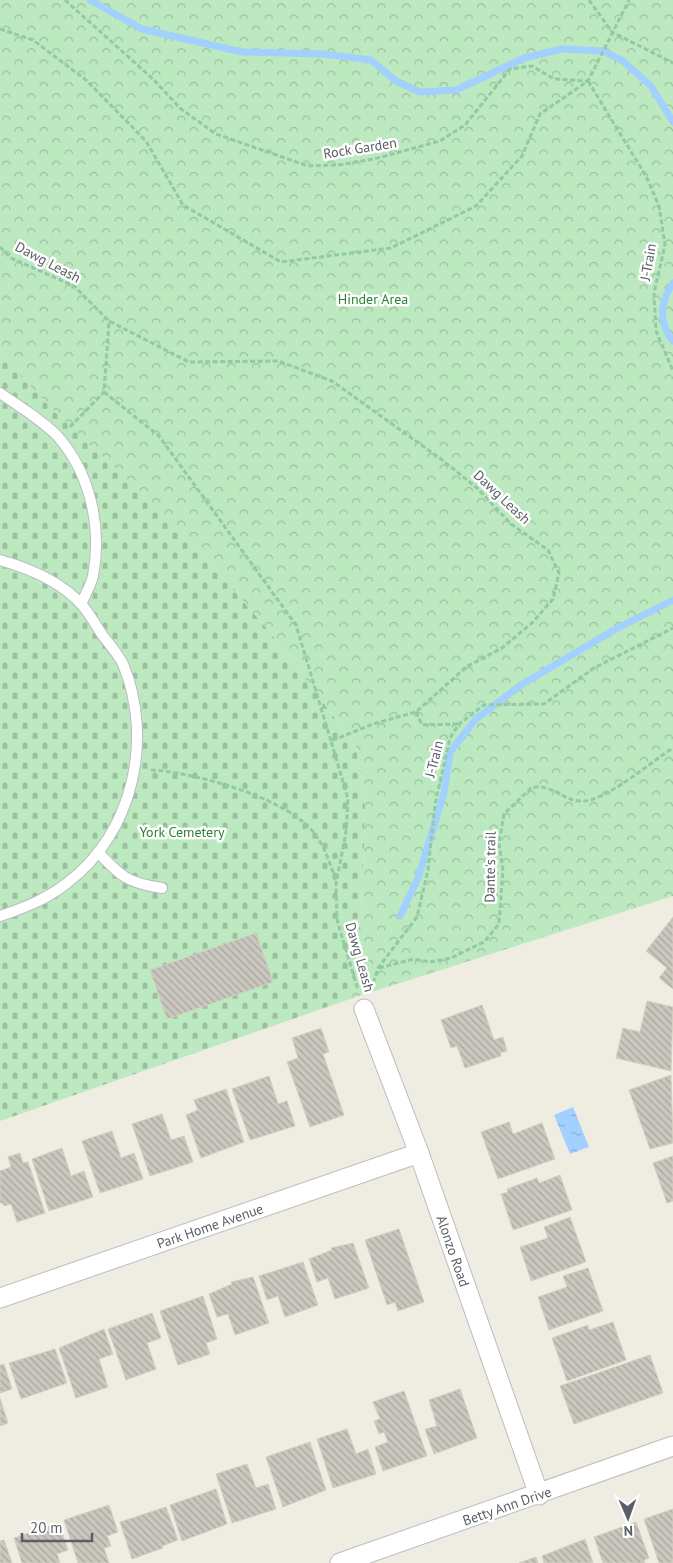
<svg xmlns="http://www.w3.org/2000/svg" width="673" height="1563" font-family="'PT Sans',sans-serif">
<defs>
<pattern id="cemetery-stones" width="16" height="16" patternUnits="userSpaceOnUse" patternTransform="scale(1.25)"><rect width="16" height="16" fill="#bce9bf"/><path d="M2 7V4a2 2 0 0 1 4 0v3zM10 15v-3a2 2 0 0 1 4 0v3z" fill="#9cc09f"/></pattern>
<pattern id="park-crowns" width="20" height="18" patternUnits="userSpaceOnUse" patternTransform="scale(1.25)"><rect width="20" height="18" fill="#bce9bf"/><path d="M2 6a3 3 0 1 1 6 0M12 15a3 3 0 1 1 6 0" fill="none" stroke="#9cc09f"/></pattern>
<pattern id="water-ripples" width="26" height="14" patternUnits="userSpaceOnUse" patternTransform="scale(1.25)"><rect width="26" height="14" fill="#a2d0ff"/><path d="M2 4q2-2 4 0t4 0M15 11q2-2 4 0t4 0" fill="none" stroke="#87acd2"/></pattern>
<pattern id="building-back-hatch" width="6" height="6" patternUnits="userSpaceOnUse" patternTransform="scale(1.25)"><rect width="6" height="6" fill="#cac7bf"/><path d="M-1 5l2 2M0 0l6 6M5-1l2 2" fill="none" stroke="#a7a59f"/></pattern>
</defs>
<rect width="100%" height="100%" fill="#efede2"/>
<polygon fill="url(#cemetery-stones)" points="0,354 180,528 270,632 356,746 365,808 363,880 353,998 0,1121"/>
<polygon fill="url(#park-crowns)" points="0,0 673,0 673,896 353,998 363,880 365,808 356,746 270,632 180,528 58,415 0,354"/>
<polygon fill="url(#water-ripples)" points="573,1107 589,1147 570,1154 554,1115"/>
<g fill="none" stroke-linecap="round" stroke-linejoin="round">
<g stroke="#a2d0ff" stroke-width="7">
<polyline points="90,0 142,29 242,52 324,54 371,60 396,81 420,92 456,90 524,58 562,49 603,51 623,61 651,86 673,122"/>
<path d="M673 283C660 303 658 322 673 341"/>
<polyline points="400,916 418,878 444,793 450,752 476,719 521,685 614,630 673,600"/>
</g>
</g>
<g fill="url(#building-back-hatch)" stroke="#d4cfc0">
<polygon points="673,917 673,989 659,978 667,968 646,951"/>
<polygon points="256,933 273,982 167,1019 150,970"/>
<polygon points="647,1001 673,1007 671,1071 616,1058 623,1028 640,1032"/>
<polygon points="482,1005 494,1040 503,1037 507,1051 500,1053 501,1056 465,1068 457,1046 451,1048 441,1020"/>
<polygon points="321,1028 329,1052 323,1054 344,1115 310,1127 287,1062 298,1058 292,1038"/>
<polygon points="671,1075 673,1143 650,1149 629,1090"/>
<polygon points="269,1076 278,1104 287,1101 295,1126 250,1140 232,1089"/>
<polygon points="226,1089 244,1142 201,1158 186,1115 198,1110 194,1100"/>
<polygon points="162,1114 171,1140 184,1136 193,1162 150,1176 132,1124"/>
<polygon points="509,1122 513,1134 542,1123 555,1159 498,1179 481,1132"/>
<polygon points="112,1131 121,1158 134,1153 143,1179 100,1193 82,1141"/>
<polygon points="62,1148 71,1176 84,1171 93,1197 49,1211 32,1159"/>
<polygon points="20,1153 23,1163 28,1162 45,1213 17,1222 11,1204 4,1206 3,1203 0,1203 0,1171 11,1167 8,1157"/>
<polygon points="673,1156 673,1201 667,1203 653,1163"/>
<polygon points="560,1175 572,1210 513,1230 501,1194 508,1192 507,1189 537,1178 539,1183"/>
<polygon points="570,1217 586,1262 531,1281 520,1247 548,1238 544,1227"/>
<polygon points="399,1229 424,1302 398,1311 395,1302 387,1305 365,1240"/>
<polygon points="353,1243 369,1288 335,1299 328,1278 317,1282 309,1259 332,1250 331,1248"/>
<polygon points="303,1262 318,1305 285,1317 278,1296 267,1300 259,1276"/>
<polygon points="588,1268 603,1311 549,1330 538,1297 567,1287 563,1276"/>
<polygon points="253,1277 269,1323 235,1335 228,1314 217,1317 209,1294 232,1284 231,1282"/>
<polygon points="203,1296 217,1339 206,1343 210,1354 178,1365 160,1311"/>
<polygon points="152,1313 161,1338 147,1343 156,1369 126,1380 108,1329"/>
<polygon points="613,1322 626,1360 567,1381 552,1338 588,1325 589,1330"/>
<polygon points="104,1329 113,1354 99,1359 108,1387 76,1398 59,1348"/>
<polygon points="55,1349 67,1383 21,1399 9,1363"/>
<polygon points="650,1355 663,1393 574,1424 560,1386"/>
<polygon points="4,1364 12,1389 0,1393 0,1365"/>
<polygon points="460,1389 477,1438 434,1454 425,1429 437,1426 429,1400"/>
<polygon points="404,1391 427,1456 383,1471 375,1447 388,1442 384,1432 379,1434 374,1421 380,1419 373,1402"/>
<polygon points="0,1398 8,1423 0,1426"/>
<polygon points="347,1429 356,1454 368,1449 376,1474 333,1488 317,1439"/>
<polygon points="310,1442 326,1490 283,1507 266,1457"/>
<polygon points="247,1464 256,1488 268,1484 276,1509 232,1523 216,1474"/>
<polygon points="216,1489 227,1524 182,1541 170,1505"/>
<polygon points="109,1505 118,1532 107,1536 111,1546 104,1548 109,1563 78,1563 64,1520"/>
<polygon points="166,1507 178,1540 162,1546 163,1548 132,1559 120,1522"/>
<polygon points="673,1509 673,1563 659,1563 644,1519"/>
<polygon points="636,1522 649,1558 644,1560 645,1563 603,1563 594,1537"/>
<polygon points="59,1523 68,1550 57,1554 60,1563 22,1563 14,1538"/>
<polygon points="585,1539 593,1563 544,1563 542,1556"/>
<polygon points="4,1540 12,1563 0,1563 0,1541"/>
<polygon points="536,1557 538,1563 519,1563"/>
</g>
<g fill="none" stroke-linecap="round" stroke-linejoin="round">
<defs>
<g id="service">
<path d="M0 393C17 405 48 424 60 439 91 476 102 529 93 576 91 585 85 595 81 604"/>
<path d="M0 560C28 568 62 582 82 605 90 614 96 626 103 636 110 645 118 654 123 664 154 739 133 834 67 883 47 899 24 908 0 916"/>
<path d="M98 852C121 877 128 883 162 888"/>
</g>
<g id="minor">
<polyline points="364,1009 419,1153 539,1495"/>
<polyline points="0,1298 419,1153"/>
<polyline points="340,1563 673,1446"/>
</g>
</defs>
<use href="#service" stroke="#babcc3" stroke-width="12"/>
<use href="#minor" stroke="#babcc3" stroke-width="21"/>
<g stroke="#92c9a6" stroke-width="3" stroke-dasharray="5 2.5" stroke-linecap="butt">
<polyline points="65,0 154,80 181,109 216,134 308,166 339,165 374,159 440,141 465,125 510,69 532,66 554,79 587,81"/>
<polyline points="589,0 612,32 673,63"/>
<polyline points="0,29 33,40 86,80 146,141 183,205 281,262 391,248 476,206 522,156 540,114 588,81 629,0"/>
<polyline points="588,81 646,176 659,206 665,245 654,293 656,331 673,371"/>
<polyline points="0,247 11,258 74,286 109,321 189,362 278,361 332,381 441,459 477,488 511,524 548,550 559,573 553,599 533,622 502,648 466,667 416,712 373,724 331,741 348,799 346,832 336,884 337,920 358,990"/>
<polyline points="104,392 159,436 296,625 331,741"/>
<polyline points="70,427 104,392 109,321"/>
<polyline points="416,712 422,725 459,724"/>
<path d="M151 770C194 772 293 799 317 837 326 850 332 868 336 883"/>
<path d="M379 968 414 959 430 962 451 958 484 942 499 924 503 870 499 844 504 814 531 788C535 787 542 786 546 788 560 792 567 801 582 801 605 802 652 761 673 748"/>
<polyline points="371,990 378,968 417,917 428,870 435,804 450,738 459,724 484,705 544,704 594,668 673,628"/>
</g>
<use href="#service" stroke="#fff" stroke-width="10"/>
<use href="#minor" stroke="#fff" stroke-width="19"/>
</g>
<g text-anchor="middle" stroke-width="5" stroke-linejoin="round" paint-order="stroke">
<g font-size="14" fill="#5a5e65" stroke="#fff">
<text transform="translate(360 148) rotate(-9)" y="5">Rock Garden</text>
<text transform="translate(48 262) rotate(28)" y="5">Dawg Leash</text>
<text transform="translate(648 262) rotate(-80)" y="5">J-Train</text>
<text transform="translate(502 497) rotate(43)" y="5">Dawg Leash</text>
<text transform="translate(434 759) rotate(-76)" y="5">J-Train</text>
<text transform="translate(490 867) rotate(-89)" y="5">Dante's trail</text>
<text transform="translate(360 957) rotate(74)" y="5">Dawg Leash</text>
<text transform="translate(210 1226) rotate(-19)" y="5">Park Home Avenue</text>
<text transform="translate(453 1251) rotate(71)" y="5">Alonzo Road</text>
<text transform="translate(507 1506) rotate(-19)" y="5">Betty Ann Drive</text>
</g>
<g font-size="14" fill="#2b8335" stroke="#fff">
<text x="373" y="304">Hinder Area</text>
<text x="182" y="837">York Cemetery</text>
</g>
</g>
<g transform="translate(628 1518) rotate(178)" stroke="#ffffff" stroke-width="4" paint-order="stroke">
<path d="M0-4L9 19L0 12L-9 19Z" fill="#5a5e65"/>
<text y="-8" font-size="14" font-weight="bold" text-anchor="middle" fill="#5a5e65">N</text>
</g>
<path d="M22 1533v8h70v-8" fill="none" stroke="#5a5e65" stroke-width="2.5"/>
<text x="30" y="1533" font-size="15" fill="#5a5e65" stroke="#ffffff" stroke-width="4" paint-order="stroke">20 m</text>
</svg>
